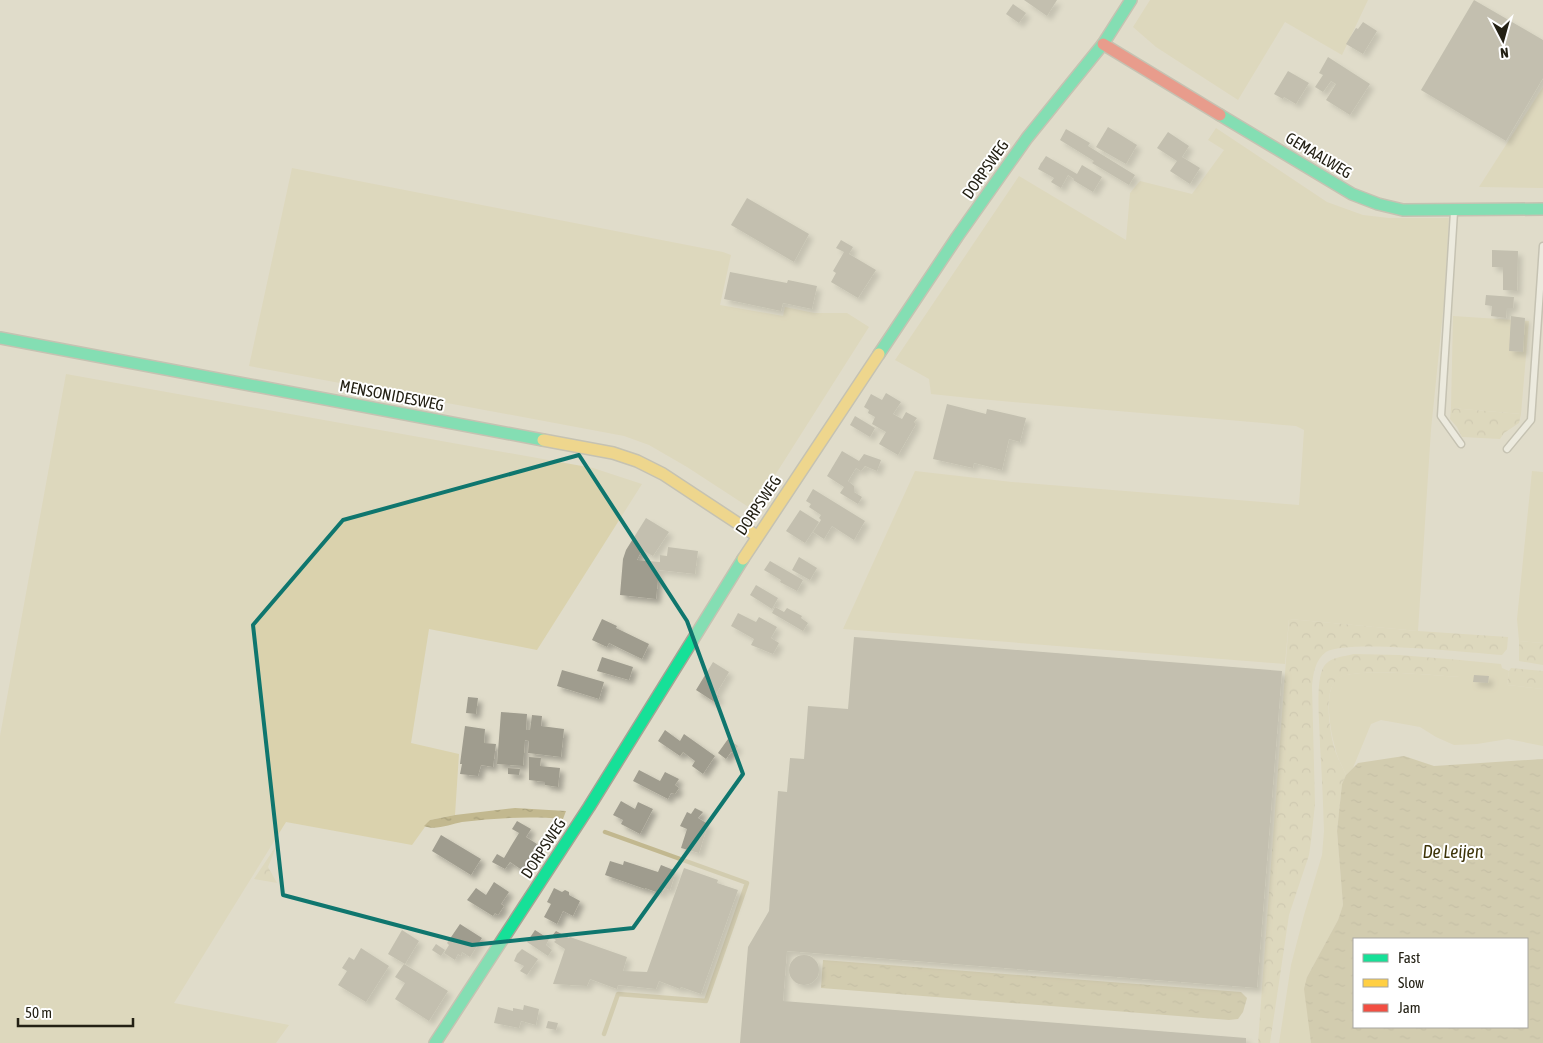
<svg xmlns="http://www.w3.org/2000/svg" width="1543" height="1043" font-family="'Asap Condensed',sans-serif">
<defs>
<pattern id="forest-crowns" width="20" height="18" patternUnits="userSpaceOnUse" patternTransform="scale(1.25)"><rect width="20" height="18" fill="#dad2ad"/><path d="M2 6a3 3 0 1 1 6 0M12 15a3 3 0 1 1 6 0" fill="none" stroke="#bbb494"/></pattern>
<pattern id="water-ripples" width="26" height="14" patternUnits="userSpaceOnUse" patternTransform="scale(1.25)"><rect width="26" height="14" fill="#c2b88f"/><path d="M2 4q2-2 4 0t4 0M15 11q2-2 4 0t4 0" fill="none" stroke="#a69e7a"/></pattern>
<filter id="shadow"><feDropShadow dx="4.5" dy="4.5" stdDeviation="2.5" flood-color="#0004"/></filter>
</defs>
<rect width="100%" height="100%" fill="#e0dcca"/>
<g fill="#dad2ad">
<polygon points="1150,0 1368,0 1342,55 1285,22 1238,100 1156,47 1133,27"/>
<polygon points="1543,87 1543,188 1479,187"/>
<path d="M1216 128 1327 202 1363 215 1389 218H1449L1444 302 1431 430 1418 631 1289 619 1285 664 843 629 915 471 1012 482 1299 505 1304 430 1296 426C1175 415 1053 407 931 394L929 379 895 360 1019 176 1126 240 1130 193 1140 181 1192 194 1224 150 1208 140Z"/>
<polygon points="292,168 723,252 731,255 720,305 783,316 785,307 814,313 847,313 869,327 753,510 687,467 649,445 624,436 249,366"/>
<polygon points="1453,316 1529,321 1521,414 1451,408"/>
<polygon points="66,374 593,468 642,484 537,650 429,629 411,743 459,754 455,815 430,820 412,845 286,822 174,1003 289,1025 276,1043 0,1043 0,736"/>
<polygon points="1532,471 1543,472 1543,643 1519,641 1517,619"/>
<path d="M1460 660 1501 664 1502 668 1509 671 1507 685 1543 689V746L1508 739 1477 744 1454 745 1436 737 1420 727 1381 720 1371 724 1353 768 1346 775C1342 766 1337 757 1335 747 1330 731 1323 688 1338 678 1356 667 1436 676 1460 677Z"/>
<polygon points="1324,831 1337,831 1343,905 1338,920 1307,977 1311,1043 1279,1043 1291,965 1304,915 1322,855"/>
</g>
<g fill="url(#forest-crowns)">
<polygon points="1451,408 1521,414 1519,423 1504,433 1500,439 1462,437 1457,427 1450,419"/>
<path d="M1289 619 1418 631 1508 637 1507 649 1502 655C1472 653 1347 639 1326 652 1315 660 1313 674 1312 686L1315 804 1311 841 1309 855 1289 915 1270 1043H1258Z"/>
<polygon points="1519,641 1543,643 1543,665 1519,661"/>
<path d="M1354 654 1399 655 1460 660V677C1436 676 1356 667 1339 678 1322 688 1330 731 1334 747 1337 757 1342 766 1346 775L1342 784 1337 831H1324C1323 803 1322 774 1320 746 1320 727 1315 684 1323 668 1329 657 1342 657 1354 654Z"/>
<polygon points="1511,668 1543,671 1543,689 1507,685 1509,671"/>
<polygon points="278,843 268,867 277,883 254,879"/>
</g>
<g fill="url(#water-ripples)" fill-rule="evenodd">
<path d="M1404 756 1434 766 1543 759V1043H1311L1304 989 1307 977 1338 920 1343 905 1337 831 1342 784 1346 775 1358 763ZM1354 939H1527V1027H1354Z"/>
<path d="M515 808 566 811 563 819C529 816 496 818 462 822 451 824 435 831 424 826L430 820 455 815Z"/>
<polygon points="823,960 1241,992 1247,998 1243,1012 1238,1019 1229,1020 821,988"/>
</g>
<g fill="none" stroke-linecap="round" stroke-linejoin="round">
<polyline stroke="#c2b88f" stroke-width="4.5" points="604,1034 618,994 706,1001 747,883 605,832"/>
</g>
<g fill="#9f9c8e" filter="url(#shadow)">
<polygon points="1024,0 1057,0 1047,16"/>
<polygon points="1474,0 1543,40 1543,78 1506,141 1421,90"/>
<polygon points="1013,4 1026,13 1019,23 1006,14"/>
<polygon points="1363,22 1377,31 1363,54 1346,44 1356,28 1358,29"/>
<polygon points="1328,57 1370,84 1350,115 1326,100 1336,84 1331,81 1323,92 1315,87 1323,75 1319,73"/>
<polygon points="1288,71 1309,83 1296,104 1284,97 1283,99 1274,94"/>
<polygon points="1108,127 1137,145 1126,164 1096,147"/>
<polygon points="1066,129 1090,143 1088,146 1135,175 1129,185 1092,163 1094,161 1060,140"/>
<polygon points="1168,132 1189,146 1182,157 1200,168 1190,184 1170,171 1177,161 1157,148"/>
<polygon points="1046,156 1077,174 1082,165 1102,177 1093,192 1073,180 1074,179 1068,175 1061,188 1051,182 1054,178 1038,169 1041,163 1042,162"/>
<polygon points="747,198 809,234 794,262 731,225"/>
<polygon points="841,240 853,247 849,254 876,270 858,298 831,282 836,273 833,271 844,252 836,248"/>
<polygon points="1492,250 1518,251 1517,291 1503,290 1503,267 1492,267"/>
<polygon points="730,272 787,283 788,280 817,286 812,309 783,303 781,311 724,299"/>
<polygon points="1486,295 1514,297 1513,308 1507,308 1506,318 1491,316 1492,306 1485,305"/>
<polygon points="1511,316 1525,318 1523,352 1509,351"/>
<polygon points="886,393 901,402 893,414 902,419 906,412 917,418 914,422 916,424 898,455 879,444 886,432 872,424 875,417 868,413 869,410 864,407 871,394 882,400"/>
<polygon points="947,404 986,414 987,409 1026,418 1020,442 1009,439 1002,470 974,463 973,468 933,459"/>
<polygon points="855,416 875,428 870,437 850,425"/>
<polygon points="842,451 859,461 864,454 881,460 877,471 865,466 861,471 856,468 848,481 854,486 854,492 862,497 858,504 840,493 844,487 827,476"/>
<polygon points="813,489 865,521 854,540 832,526 824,539 813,532 821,520 819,518 821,515 809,507 811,504 806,501"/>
<polygon points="800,510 819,522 805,543 786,531"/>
<polygon points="646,518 669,532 653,556 642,550 637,560 660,562 660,555 667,556 668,547 698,551 695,574 659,570 656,599 620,595 623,559 626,550"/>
<polygon points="799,557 817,568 810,580 792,570"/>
<polygon points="770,561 803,580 797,591 780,582 781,580 764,570"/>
<polygon points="756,585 778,598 772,609 750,595"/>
<polygon points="775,607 784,612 787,608 802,616 801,618 808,623 803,631 772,613"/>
<polygon points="738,613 756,622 759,617 777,627 771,638 779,643 773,654 751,645 754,639 731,626"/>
<polygon points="602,619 617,626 616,628 649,644 642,659 609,643 607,647 592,640"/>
<polygon points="854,637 1282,671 1257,988 787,951 783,1001 1246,1038 1246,1043 740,1043 748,947 769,911 778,791 787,792 790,758 804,759 808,706 848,709"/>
<polygon points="602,657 633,667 629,680 597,671"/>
<polygon points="713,662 729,672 716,694 720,696 716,703 696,690"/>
<polygon points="562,670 604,682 599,699 557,686"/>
<polygon points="1474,675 1489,676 1488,683 1473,682"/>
<polygon points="468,697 478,698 476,714 466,713"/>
<polygon points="501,712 527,714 526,730 530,730 532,715 542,716 541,726 564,729 561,757 528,753 529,741 525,740 523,766 497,764"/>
<polygon points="465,726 485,729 484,743 496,744 493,767 481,765 478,776 460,774 462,764 460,764"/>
<polygon points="665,730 680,741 684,734 715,756 703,774 692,766 695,761 683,752 680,756 658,741"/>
<polygon points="728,739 738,746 734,753 731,752 726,759 718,753"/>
<polygon points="529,757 541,758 540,766 560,768 558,787 545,785 545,782 529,780"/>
<polygon points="508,768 520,769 519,775 508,774"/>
<polygon points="639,770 660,781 665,772 679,779 675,785 679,788 675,794 671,793 668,799 633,781"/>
<polygon points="621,801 635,809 638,802 653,809 640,834 621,824 623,820 613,815"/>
<polygon points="695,808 703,812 698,818 708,824 699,853 681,848 687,829 680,826 687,812 691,814"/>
<polygon points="517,821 531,829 526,837 537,844 534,849 536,850 522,870 510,862 505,869 492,862 497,854 504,858 511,846 519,833 512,829"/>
<polygon points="441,835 481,859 471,875 432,851"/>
<polygon points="610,861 623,865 624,861 658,872 661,865 676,871 670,890 664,888 662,894 645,888 645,889 605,875"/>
<polygon points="684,868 718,880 717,883 738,890 701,994 681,987 680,989 659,981 656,989 618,985 617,989 590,979 587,986 553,984 565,949 554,942 556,940 551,937 556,931 569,938 570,937 627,957 623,971 647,972"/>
<polygon points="494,882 509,892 501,904 504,906 498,915 495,913 493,916 467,900 476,888 486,895"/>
<polygon points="554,888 562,892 565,890 569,892 569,895 580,901 573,916 563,911 557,924 544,917 551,904 547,902"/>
<polygon points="460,924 482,938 470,957 462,952 461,956 458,954 455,960 444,953 449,945 447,943"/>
<polygon points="402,930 419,941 405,964 388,954"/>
<polygon points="535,930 549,939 546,945 552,950 548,956 527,942"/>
<polygon points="436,944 445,950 441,956 432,950"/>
<polygon points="361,948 389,966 366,1002 338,985 347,971 342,968 349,957 354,960"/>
<polygon points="522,949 538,959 527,975 520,971 524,966 514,961 517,954"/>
<circle cx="804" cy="970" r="15"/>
<polygon points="404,964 448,991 429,1021 395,999 405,983 395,977"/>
<polygon points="524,1005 539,1009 536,1025 521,1021 519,1028 494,1023 498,1007 513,1011 513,1008 523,1010"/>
<polygon points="548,1021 558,1023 556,1030 546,1028"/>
</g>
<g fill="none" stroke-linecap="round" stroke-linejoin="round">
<defs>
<g id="lane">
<polyline points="1454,212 1441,416 1461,444"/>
<polyline points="1507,449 1531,420 1543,246"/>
</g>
<g id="fast">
<polyline points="1220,115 1352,194 1378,204 1403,210 1543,209"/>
<polyline points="0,338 543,440"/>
<polyline points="879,354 957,237 1027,138 1103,44 1131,0"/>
<polyline points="435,1043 589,807 743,559"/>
</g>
<g id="slow">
<polyline points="543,440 613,453 637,461 663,474 757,536"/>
<polyline points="743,559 879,354"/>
</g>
<polyline id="jam" points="1103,44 1220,115"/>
</defs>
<use href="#lane" stroke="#a5a294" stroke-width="9"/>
<use href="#fast" stroke="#a5a294" stroke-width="14"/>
<use href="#slow" stroke="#a5a294" stroke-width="14"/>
<use href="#jam" stroke="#a5a294" stroke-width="14"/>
<use href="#lane" stroke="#fafaf7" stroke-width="6"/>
<use href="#fast" stroke="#16e098" stroke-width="11"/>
<use href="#slow" stroke="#ffcf43" stroke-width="11"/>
<use href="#jam" stroke="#f24e42" stroke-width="11"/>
</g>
<path d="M0 0H1543V1043H0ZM579 455 687 621 743 774 633 928 472 945 283 895 253 625 343 520Z" fill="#e0dcca" fill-opacity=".55" fill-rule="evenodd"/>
<path fill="none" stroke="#0f766e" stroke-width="4" stroke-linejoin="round" d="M579 455 687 621 743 774 633 928 472 945 283 895 253 625 343 520Z"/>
<g text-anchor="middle" stroke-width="4" stroke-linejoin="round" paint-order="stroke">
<g font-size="16" fill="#232014" stroke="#fff">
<text transform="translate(1319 155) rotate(31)" y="6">GEMAALWEG</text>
<text transform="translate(985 169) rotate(-55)" y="6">DORPSWEG</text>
<text transform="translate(392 395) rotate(11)" y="6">MENSONIDESWEG</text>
<text transform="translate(758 505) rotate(-56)" y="6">DORPSWEG</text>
<text transform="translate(543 848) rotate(-57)" y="6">DORPSWEG</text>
</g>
<g font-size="18" font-style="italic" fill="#3d3308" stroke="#fff">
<text x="1453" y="858">De Leijen</text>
</g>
</g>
<rect x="1353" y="938" width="175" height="90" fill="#ffffff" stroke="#a7a6a1"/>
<rect x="1363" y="954" width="25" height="8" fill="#16e098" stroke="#a7a6a1"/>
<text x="1398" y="963" font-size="15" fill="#232014">Fast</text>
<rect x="1363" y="979" width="25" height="8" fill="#ffcf43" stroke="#a7a6a1"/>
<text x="1398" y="988" font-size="15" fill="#232014">Slow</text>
<rect x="1363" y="1004" width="25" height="8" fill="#f24e42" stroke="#a7a6a1"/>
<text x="1398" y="1013" font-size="15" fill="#232014">Jam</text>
<g transform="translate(1503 40) rotate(174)" stroke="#ffffff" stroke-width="4" paint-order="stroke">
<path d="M0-4L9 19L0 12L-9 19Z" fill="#232014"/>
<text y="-8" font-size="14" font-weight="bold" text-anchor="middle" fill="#232014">N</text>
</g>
<path d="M18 1018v8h115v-8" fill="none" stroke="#232014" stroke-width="2.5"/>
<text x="25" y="1018" font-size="15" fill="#232014" stroke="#ffffff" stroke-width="4" paint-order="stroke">50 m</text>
</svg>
